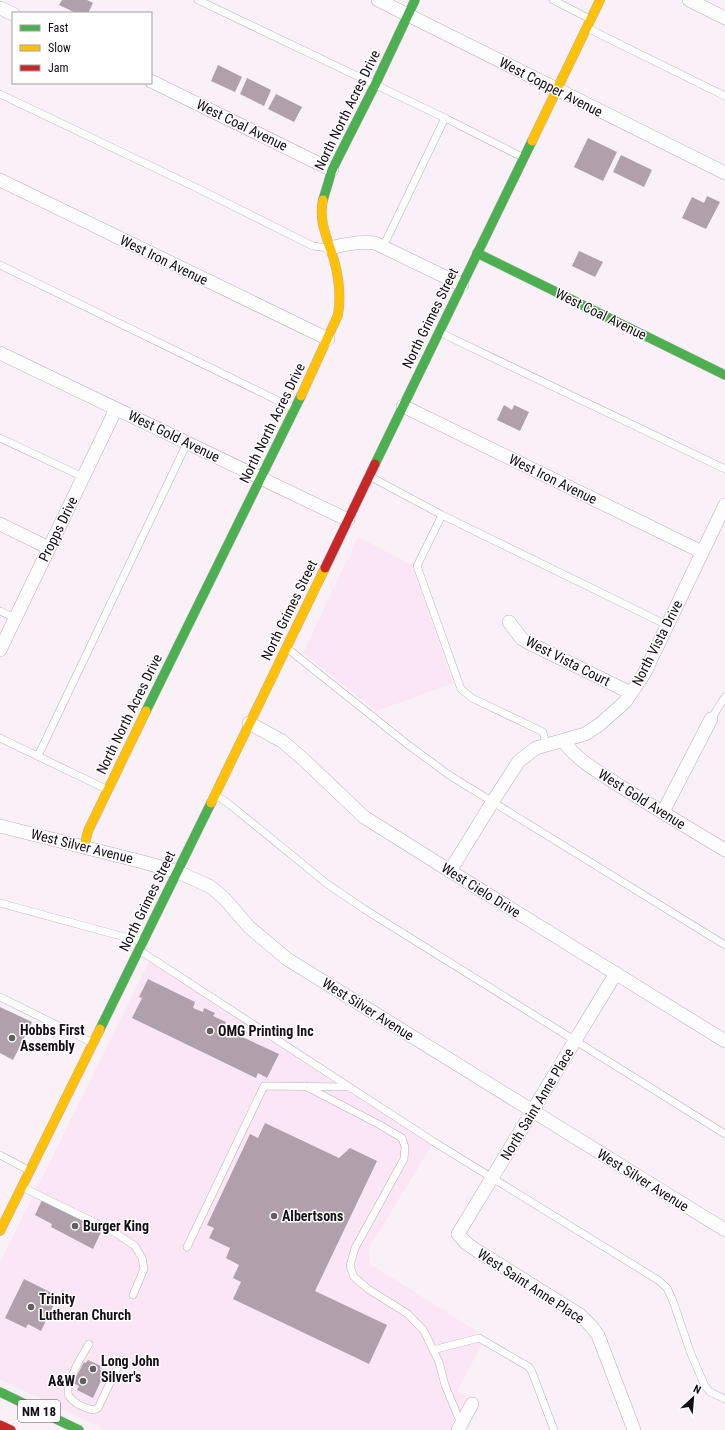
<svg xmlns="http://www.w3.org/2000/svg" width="725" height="1430" font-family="'Roboto Condensed',sans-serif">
<rect width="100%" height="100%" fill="#faf0f7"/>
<g fill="#fbe6f5">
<polygon points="358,537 412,565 453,683 377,711 303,653"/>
<polygon points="151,958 434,1142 368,1249 370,1264 486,1337 457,1391 468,1397 451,1430 105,1430 0,1379 0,1263"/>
</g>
<g fill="#afa0ac">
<polygon points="62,0 87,0 93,3 88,13 76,13 59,5"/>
<polygon points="218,65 242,77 235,92 211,81"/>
<polygon points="247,78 271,90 264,106 240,94"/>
<polygon points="276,94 302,107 294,122 268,109"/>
<polygon points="588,138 617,152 603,181 574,167"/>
<polygon points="621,155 652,170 644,187 613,172"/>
<polygon points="707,196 720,202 706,229 682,218 692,197 704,203"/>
<polygon points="579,251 603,262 595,277 572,266"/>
<polygon points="504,405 512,410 514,405 529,412 520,431 497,420"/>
<polygon points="148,979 195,1002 193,1008 203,1012 204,1008 215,1013 213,1016 226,1022 223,1028 279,1054 267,1078 258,1073 256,1078 132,1018 142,998 139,997"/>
<polygon points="0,1007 32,1022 13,1060 0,1053"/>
<polygon points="265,1123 339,1158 350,1148 377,1161 315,1291 387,1325 369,1364 233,1299 241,1282 233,1278 239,1265 226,1258 230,1248 209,1238 214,1228 207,1225 250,1134 258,1138"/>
<polygon points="42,1200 103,1228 93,1249 51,1227 52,1224 35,1215"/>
<polygon points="24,1279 58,1296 41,1331 28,1324 26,1328 5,1318"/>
<polygon points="88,1360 101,1366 100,1370 105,1372 93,1398 77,1390 79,1386 73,1383 84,1362 86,1363"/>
</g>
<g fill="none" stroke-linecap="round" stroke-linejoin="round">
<defs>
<g id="lane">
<polyline points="198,0 445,118 524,158"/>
<polyline points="553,0 590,19"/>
<polyline points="587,28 725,96"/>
<polyline points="0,94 199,189 313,246 328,248"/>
<polyline points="383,247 445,118"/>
<polyline points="0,265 295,409"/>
<polyline points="439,332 725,469"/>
<polyline points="0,438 83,477"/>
<polyline points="371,477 442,515 667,625"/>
<polyline points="442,515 417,566 461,689 472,698 543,732 546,744"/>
<polyline points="0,611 15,618"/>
<polyline points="288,649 407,744 449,775 725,945"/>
<polyline points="711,719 725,697"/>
<polyline points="0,738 106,789"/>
<polyline points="38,756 187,443"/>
<polyline points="217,796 229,804 326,883 364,909 725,1134"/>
<polyline points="0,903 143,942"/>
<polyline points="139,950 434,1142 658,1280 667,1288 673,1301 691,1354 705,1386 710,1392 725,1399"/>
<polyline points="0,997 93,1043"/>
<polyline points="305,1086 380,1125 402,1138 405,1147 404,1159 355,1248 350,1266 354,1277 368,1289 408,1314 424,1331 439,1362 445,1385 461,1424"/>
<polyline points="0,1155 30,1171"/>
<polyline points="22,1187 114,1232 135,1246 142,1258 144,1269 133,1295"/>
<polyline points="187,1247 264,1086 348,1087"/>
<path d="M89 1344C83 1354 63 1386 69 1396 74 1404 85 1408 93 1410L98 1408 121 1360"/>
<polyline points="433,1350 479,1338 529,1367 532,1372 554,1430"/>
</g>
<g id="street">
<polyline points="378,0 725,173"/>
<polyline points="689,0 725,18"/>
<polyline points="0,8 13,14"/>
<polyline points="151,81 332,170"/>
<polyline points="0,180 328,339"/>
<path d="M330 248C345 244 359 241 375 243L462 285"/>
<polyline points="0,353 348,520"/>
<polyline points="403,406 702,552"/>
<polyline points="0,524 49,548"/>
<polyline points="509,622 522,639 527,642 631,693"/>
<polyline points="0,650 116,409"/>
<polyline points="249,723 282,741 303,759 364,817 450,871 725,1041"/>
<path d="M563 741C579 762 599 772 620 786 655 808 690 829 725 850"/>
<polyline points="663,812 711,719"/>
<polyline points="0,826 143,862 178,872 211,887 224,898 249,927 287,959 725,1230"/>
<polyline points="450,871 493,801 519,761 536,748 585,734 599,725 625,702 644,674 725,505"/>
<polyline points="616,973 458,1234 466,1243 476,1250 580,1315 591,1326 598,1335 634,1430"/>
<polyline points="458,1430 472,1404"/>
</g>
<g id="fast">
<polyline points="323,200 332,170 375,85 415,0"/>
<polyline points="477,253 725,375"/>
<polyline points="375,464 532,141"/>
<polyline points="146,711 301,396"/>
<polyline points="100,1029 211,803"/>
<polyline points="0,1392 79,1430"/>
</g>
<g id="slow">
<polyline points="532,141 600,0"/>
<path d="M301 396 338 315C341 297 339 278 334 260 328 240 318 221 323 200"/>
<polyline points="211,803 325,568"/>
<polyline points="84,847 88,831 146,711"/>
<polyline points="0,1231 100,1029"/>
</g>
<g id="jam">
<polyline points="325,568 375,464"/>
<polyline points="0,1425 11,1430"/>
</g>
</defs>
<use href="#lane" stroke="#bab1b8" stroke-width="8"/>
<use href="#street" stroke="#bab1b8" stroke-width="14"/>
<use href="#fast" stroke="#bab1b8" stroke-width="10"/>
<use href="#slow" stroke="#bab1b8" stroke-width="10"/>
<use href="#jam" stroke="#bab1b8" stroke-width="10"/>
<use href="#lane" stroke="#fefdfe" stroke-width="7"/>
<use href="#street" stroke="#fefdfe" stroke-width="13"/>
<use href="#fast" stroke="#4caf50" stroke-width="9"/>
<use href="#slow" stroke="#ffc107" stroke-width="9"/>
<use href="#jam" stroke="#c62828" stroke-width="9"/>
</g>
<g fill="#655d63" stroke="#fff" stroke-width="1.5">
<circle cx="210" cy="1031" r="4"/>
<circle cx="12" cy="1038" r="4"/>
<circle cx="274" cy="1216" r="4"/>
<circle cx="75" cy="1226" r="4"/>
<circle cx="31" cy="1307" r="4"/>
<circle cx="93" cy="1369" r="4"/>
<circle cx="83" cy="1381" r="4"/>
</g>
<g text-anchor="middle" stroke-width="3" stroke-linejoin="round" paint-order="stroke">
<rect fill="#fff" stroke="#5b565a" stroke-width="1" x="18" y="1400" width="42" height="22" rx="3"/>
<g font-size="13" font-weight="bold" fill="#150e14">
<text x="39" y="1416">NM 18</text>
</g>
<g font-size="14" fill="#150e14" stroke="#fff">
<text transform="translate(551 87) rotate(27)" y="5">West Copper Avenue</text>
<text transform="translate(347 110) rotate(-64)" y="5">North North Acres Drive</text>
<text transform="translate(242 125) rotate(26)" y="5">West Coal Avenue</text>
<text transform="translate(164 260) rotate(26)" y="5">West Iron Avenue</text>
<text transform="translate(601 314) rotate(26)" y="5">West Coal Avenue</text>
<text transform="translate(430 318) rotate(-64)" y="5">North Grimes Street</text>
<text transform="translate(272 423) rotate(-64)" y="5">North North Acres Drive</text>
<text transform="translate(174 436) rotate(26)" y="5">West Gold Avenue</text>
<text transform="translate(553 479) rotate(26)" y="5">West Iron Avenue</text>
<text transform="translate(58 529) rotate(-64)" y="5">Propps Drive</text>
<text transform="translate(289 610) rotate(-64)" y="5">North Grimes Street</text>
<text transform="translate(657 643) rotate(-63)" y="5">North Vista Drive</text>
<text transform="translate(568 661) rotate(27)" y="5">West Vista Court</text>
<text transform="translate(129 714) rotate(-64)" y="5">North North Acres Drive</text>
<text transform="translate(642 799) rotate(32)" y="5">West Gold Avenue</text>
<text transform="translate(82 846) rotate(14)" y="5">West Silver Avenue</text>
<text transform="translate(481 890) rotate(32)" y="5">West Cielo Drive</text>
<text transform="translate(147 901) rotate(-64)" y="5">North Grimes Street</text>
<text transform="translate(368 1009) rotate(32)" y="5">West Silver Avenue</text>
<text transform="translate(537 1104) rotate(-59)" y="5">North Saint Anne Place</text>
<text transform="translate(643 1180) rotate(32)" y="5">West Silver Avenue</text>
<text transform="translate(531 1286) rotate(33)" y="5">West Saint Anne Place</text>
</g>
<g font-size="14" font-weight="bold" fill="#150e14" stroke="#fff" text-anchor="start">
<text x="20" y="1035">Hobbs First<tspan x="20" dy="16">Assembly</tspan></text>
<text x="218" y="1036">OMG Printing Inc</text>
<text x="282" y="1221">Albertsons</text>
<text x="83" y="1231">Burger King</text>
<text x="39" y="1304">Trinity<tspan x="39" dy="16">Lutheran Church</tspan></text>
<text x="101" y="1366">Long John<tspan x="101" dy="16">Silver's</tspan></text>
<text x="75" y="1386" text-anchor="end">A&amp;W</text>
</g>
</g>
<rect x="12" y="12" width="140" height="72" fill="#ffffff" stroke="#a19fa1"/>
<rect x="20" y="25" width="20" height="6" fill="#4caf50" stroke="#a19fa1"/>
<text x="48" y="32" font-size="12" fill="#150e14">Fast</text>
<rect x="20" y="45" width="20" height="6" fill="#ffc107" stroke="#a19fa1"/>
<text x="48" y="52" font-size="12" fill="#150e14">Slow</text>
<rect x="20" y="65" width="20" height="6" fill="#c62828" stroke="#a19fa1"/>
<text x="48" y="72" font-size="12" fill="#150e14">Jam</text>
<g transform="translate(693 1398) rotate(26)" stroke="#ffffff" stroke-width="3" paint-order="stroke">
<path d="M0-3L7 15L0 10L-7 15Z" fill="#150e14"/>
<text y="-6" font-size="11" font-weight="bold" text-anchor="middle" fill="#150e14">N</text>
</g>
</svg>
